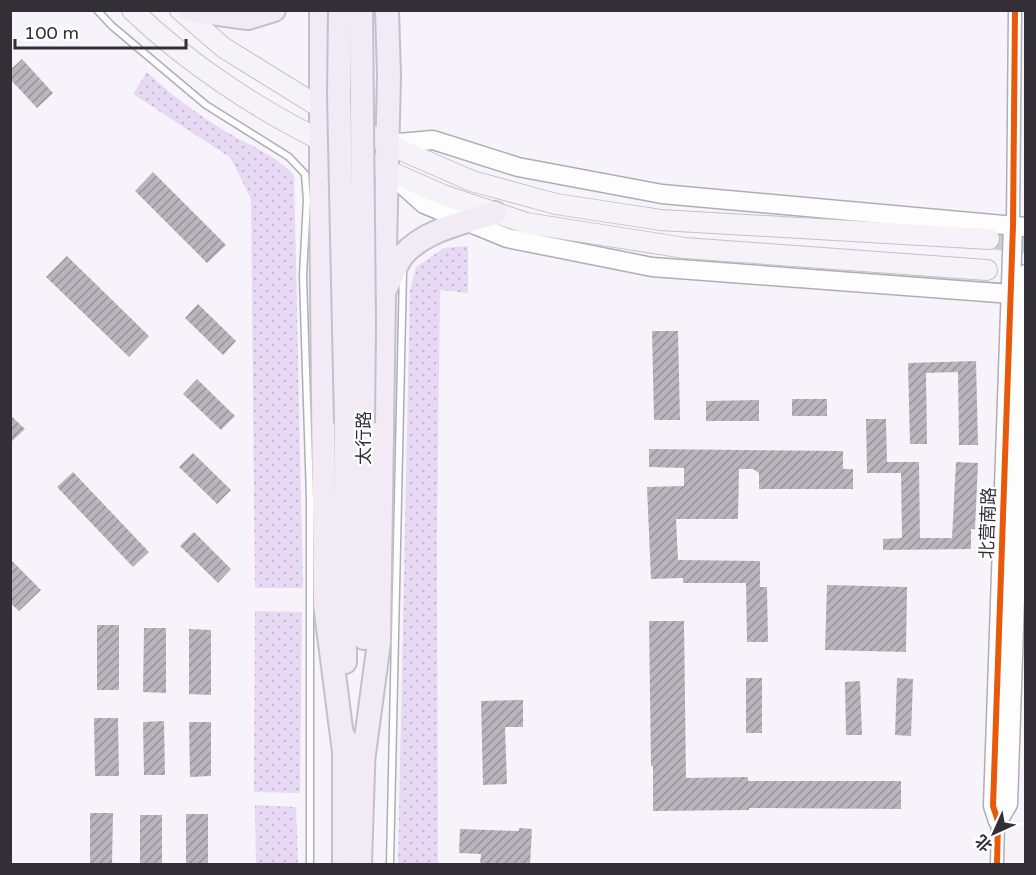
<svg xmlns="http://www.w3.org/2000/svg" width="1036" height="875" font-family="'Varela Round','Noto Sans SC',sans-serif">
<defs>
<pattern id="grass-dots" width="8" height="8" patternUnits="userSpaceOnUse" patternTransform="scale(1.5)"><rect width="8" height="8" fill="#e7d9f4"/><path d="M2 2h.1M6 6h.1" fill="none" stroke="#c7bbd2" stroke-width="1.8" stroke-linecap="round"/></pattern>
<pattern id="building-hatch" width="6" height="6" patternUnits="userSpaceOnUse" patternTransform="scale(1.5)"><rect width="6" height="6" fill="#b8b5bc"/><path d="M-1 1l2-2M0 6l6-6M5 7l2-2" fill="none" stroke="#96949a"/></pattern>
</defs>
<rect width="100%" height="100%" fill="#f6f3fa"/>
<g fill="url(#grass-dots)">
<path d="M147 72C168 93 195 112 220 128 245 144 274 153 294 175L303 588H255L251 199 231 158 133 94Z"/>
<polygon points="468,246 468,293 440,290 437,539 438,864 398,864 410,290 416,267 444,248"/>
<polygon points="255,611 302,612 300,793 254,792"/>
<polygon points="255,805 296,807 298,864 256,864"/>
</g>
<g fill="url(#building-hatch)">
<polygon points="22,59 53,93 37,108 10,79 10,70"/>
<polygon points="153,172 226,245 207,263 135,191"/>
<polygon points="67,256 149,336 129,357 46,277"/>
<polygon points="198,304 236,341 223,355 185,318"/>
<polygon points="652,331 678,331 680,420 654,420"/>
<polygon points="976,361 978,445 959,445 958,372 926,373 927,444 910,444 908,363"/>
<polygon points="197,379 235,416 221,430 183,394"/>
<rect x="792" y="399" width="35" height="17"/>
<polygon points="759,400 759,421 706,421 706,401"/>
<polygon points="10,415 25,429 10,443"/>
<polygon points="866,419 886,419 887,462 919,462 920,538 952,538 956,462 978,463 975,529 971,529 971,549 883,550 883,539 902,538 901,473 867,473"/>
<polygon points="649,449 843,451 843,469 853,469 853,489 759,489 759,473 753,469 739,469 738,519 676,519 678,560 760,561 760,587 767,587 768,642 747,642 746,583 683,583 683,578 651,579 647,487 684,486 684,468 649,467"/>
<polygon points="193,453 231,490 217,504 179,467"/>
<polygon points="73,472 149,552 133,567 57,487"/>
<polygon points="194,532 231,569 218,583 180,546"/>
<polygon points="10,559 41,590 19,611 10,603"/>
<polygon points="827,585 907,587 906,652 825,650"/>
<polygon points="649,621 684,621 686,778 748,777 748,781 901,781 901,809 749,808 749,810 653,811 653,766 651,766"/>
<rect x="97" y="625" width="22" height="65"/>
<polygon points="144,628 166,628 166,693 143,692"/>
<polygon points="189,629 211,630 211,695 189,694"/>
<rect x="746" y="678" width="16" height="55"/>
<polygon points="897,678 913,679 911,736 895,735"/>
<polygon points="860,681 862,735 846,735 845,682"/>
<polygon points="523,700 523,727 505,727 507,784 483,785 481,701"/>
<polygon points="94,718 118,718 119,776 95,776"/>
<polygon points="164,721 165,775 144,775 143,722"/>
<polygon points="189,722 211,722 211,776 190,777"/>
<polygon points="90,813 113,813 112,864 90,864"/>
<rect x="186" y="814" width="22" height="50"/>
<rect x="140" y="815" width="22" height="49"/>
<polygon points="519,828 532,829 530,864 480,864 481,854 459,853 460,829 519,831"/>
</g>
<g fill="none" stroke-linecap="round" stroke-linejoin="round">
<polyline stroke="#cfccd3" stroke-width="20" stroke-dasharray="20 10" stroke-linecap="butt" points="989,239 1026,243"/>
<defs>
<g id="lane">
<polyline points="97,10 112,26 206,105 289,157 305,174 307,200 303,276 310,498 310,864"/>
<polyline points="390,864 403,271"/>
</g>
<g id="street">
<polyline points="1013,226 1015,10"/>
<polyline points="997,864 998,821"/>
</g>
<g id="secondary">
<polyline points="387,144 433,140 518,167 662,194 1026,227"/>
<polyline points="392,175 424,204 507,238 652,267 1026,295"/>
<polyline points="998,821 993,806 1013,226"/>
<polyline points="998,821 1008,804 1026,274"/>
</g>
<g id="primary">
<path d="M132 10C187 63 264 114 333 146"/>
<polyline points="180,10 224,48 321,108 387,144 472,181 556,204 661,220 989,239"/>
<polyline points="373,164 443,195 526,223 685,248 987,270"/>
</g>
<g id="highway">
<polyline points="189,10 248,18 274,10"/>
<polyline points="321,10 321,187 325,604 344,752"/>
<path d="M386 288C391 278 396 264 403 255 425 230 465 222 495 213"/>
<polyline points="363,423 364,638"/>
<polyline points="345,662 346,423"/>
<polyline points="364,754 379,642 384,292 389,75 387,10"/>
<polyline points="344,864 344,737"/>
<polyline points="360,864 364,740"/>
</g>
</defs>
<use href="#lane" stroke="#b0adb4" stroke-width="9"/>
<use href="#street" stroke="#b0adb4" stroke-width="15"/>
<use href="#secondary" stroke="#b0adb4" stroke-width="21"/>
<use href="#primary" stroke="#c5bfcb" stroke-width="22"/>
<use href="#highway" stroke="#c5bfcb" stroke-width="26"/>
<use href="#lane" stroke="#fefdfe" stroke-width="6"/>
<use href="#street" stroke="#fefdfe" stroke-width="12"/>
<use href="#secondary" stroke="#fefdfe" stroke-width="18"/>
<use href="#primary" stroke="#f5f2f8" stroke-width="20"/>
<use href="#highway" stroke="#f0ebf4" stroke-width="22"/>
<defs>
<g id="highway-bridge">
<polyline points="340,10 339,95 346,423"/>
<polyline points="361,10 364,325 363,423"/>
</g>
</defs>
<use href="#highway-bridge" stroke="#c5bfcb" stroke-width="26" stroke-linecap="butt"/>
<use href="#highway-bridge" stroke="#f0ebf4" stroke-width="22"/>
<defs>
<polyline id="cycleway" points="997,864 998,821 993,806 1013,226 1015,10"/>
</defs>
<use href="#cycleway" stroke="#fff" stroke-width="10"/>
<use href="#cycleway" stroke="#e8590c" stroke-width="6"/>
</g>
<g text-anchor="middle" stroke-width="4.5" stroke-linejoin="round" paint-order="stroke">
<g font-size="18" fill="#332f37" stroke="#fff">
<text transform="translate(364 438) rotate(-90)" y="6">太行路</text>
<text transform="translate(988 523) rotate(-88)" y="6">北营南路</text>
</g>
</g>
<rect width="1036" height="875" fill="none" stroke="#332f37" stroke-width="24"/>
<g transform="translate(994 833) rotate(225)" stroke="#ffffff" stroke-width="4.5" paint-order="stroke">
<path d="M0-4.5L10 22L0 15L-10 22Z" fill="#332f37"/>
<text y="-9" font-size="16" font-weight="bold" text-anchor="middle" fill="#332f37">北</text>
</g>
<path d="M15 39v9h171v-9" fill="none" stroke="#332f37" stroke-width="3"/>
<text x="24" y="39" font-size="18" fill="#332f37" stroke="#ffffff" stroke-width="4.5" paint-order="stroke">100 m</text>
</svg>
